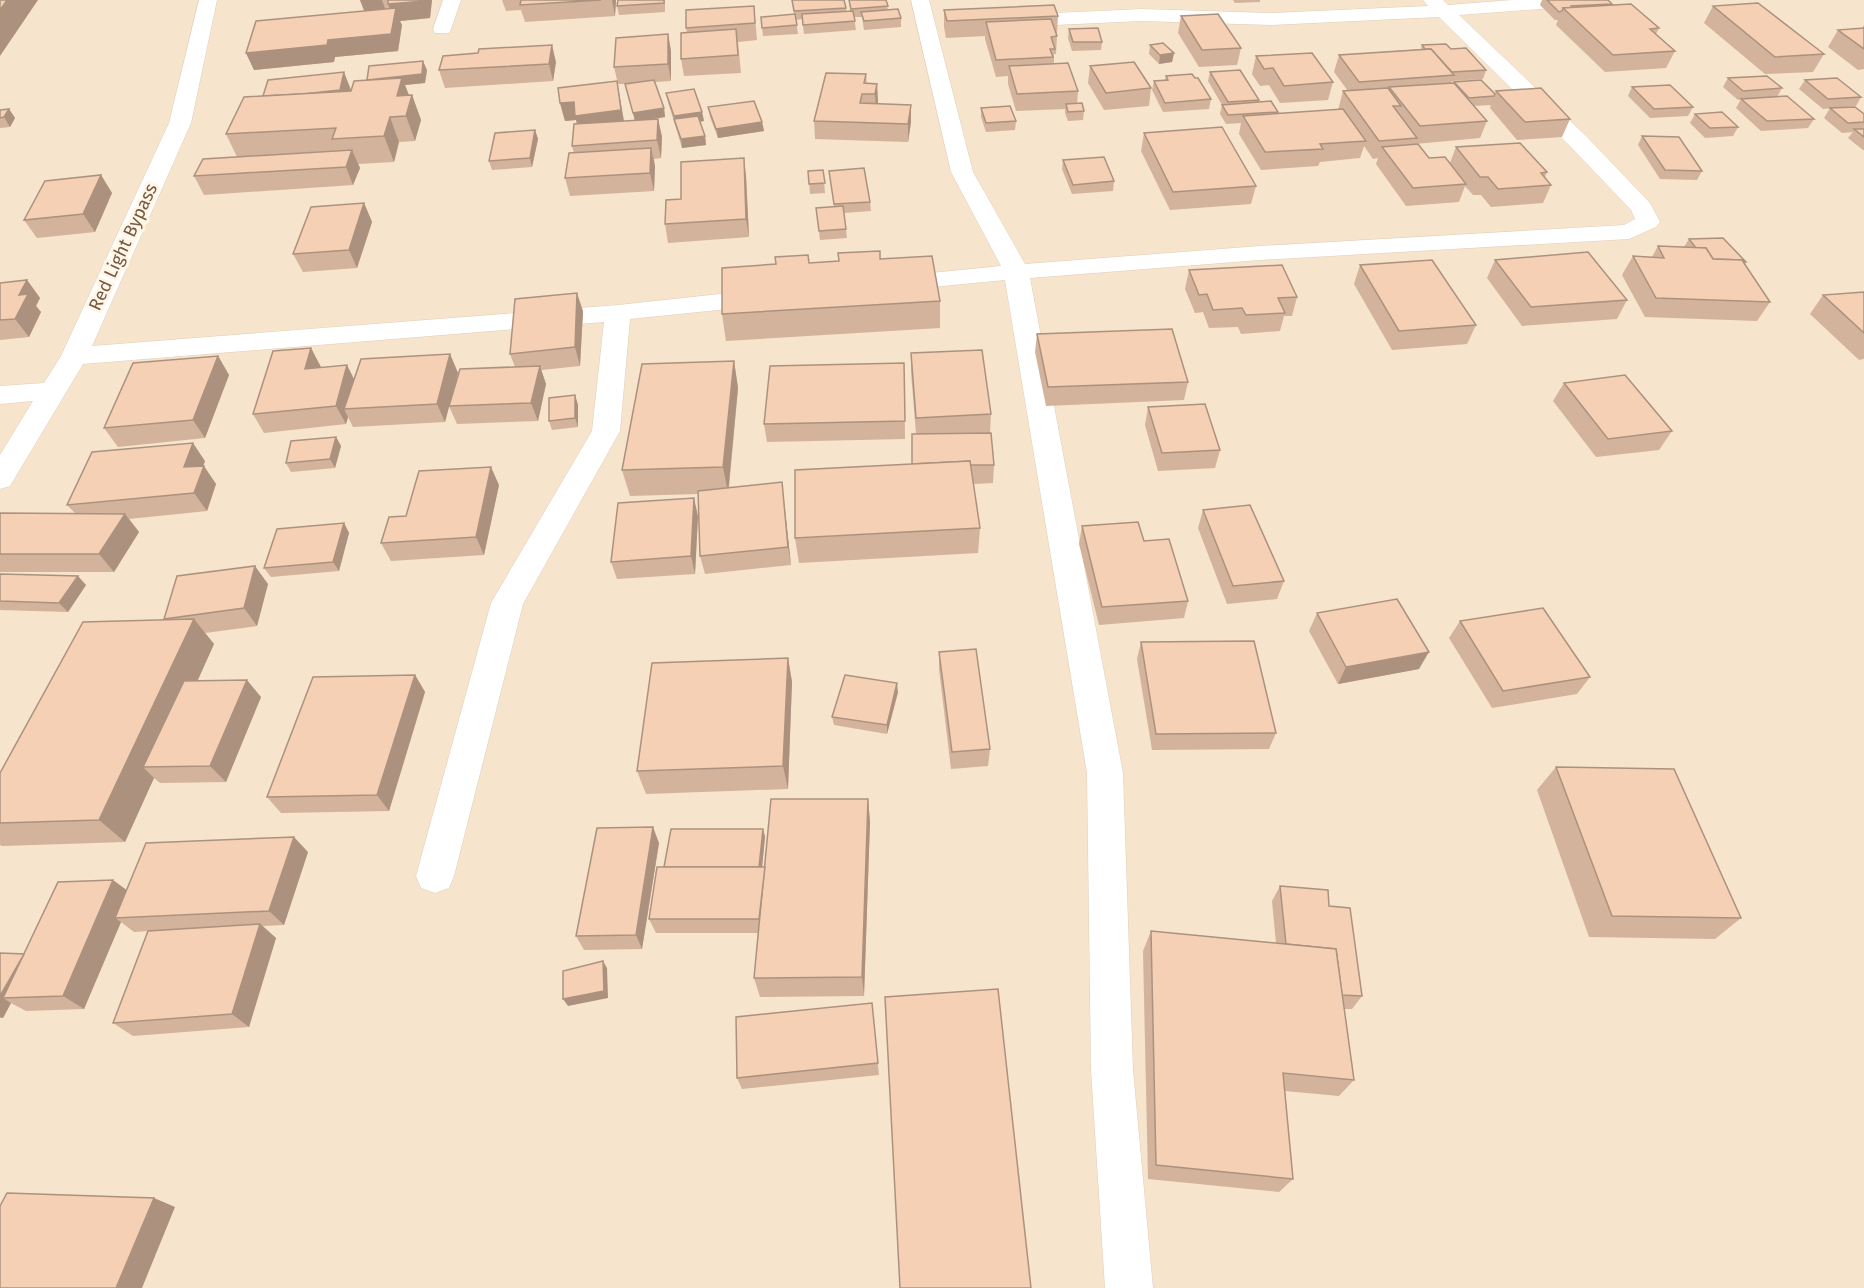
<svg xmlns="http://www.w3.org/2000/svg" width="1864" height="1288" font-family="'Fira Sans',sans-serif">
<rect width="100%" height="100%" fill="#fef3de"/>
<rect fill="#f6e4cc" x="0" y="0" width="1864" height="1288"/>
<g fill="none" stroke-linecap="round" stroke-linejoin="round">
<defs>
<g id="street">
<polygon points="199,0 217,0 191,123 92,346 618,305 766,289 775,292 779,297 775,302 766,305 630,319 620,431 523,604 454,876 449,888 435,893 421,888 416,876 491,603 592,431 604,322 83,364 10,486 0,489 0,455 33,401 0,404 0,386 44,383 61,356 169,123"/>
<polygon points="443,0 461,0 451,29 449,33 435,33 433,29"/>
<polygon points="911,0 929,0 973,172 1025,264 1260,246 1624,225 1635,219 1631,210 1570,146 1439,17 1271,25 1142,21 1013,27 1006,25 1004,21 1006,17 1013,15 1142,9 1271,13 1428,6 1423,0 1443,0 1448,5 1512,0 1588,0 1585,4 1579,6 1459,15 1586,136 1650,203 1660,222 1656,227 1629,239 1260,260 1030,278 1123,773 1133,1070 1153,1288 1105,1288 1091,1070 1087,773 1005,280 891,291 882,289 879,284 882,279 891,277 1001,266 951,172"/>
</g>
</defs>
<use href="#street" stroke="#e2ceba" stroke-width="1"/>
<use href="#street" fill="#fff" fill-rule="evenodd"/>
</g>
<g fill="#d3b39b">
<polygon points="360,0 432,0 430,18 400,21 402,25 398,51 335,57 334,62 254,70 246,53 364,11"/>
<polygon points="502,0 616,0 616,1 615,16 525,22 521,10 506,11"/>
<polygon points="665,0 665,12 619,15 617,6"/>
<polygon points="792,0 846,8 846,11 850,11 849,0 886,0 888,10 901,18 901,27 864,30 862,17 854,17 856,30 804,34 802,19 796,20 798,34 763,36 761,17 794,14"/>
<polygon points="1233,0 1260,0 1260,2 1235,3"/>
<polygon points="1542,0 1608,0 1612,4 1612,5 1659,28 1656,34 1675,51 1666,68 1605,72 1556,25 1558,20 1555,20 1540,5"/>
<polygon points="754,6 757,40 738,42 741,73 684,76 681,59 687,32 686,28"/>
<polygon points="1713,6 1824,54 1813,72 1765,74 1704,23"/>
<polygon points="944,10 1058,16 1057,33 1056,33 1057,36 1056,54 1054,54 1054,64 1078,91 1077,104 1084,111 1083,120 1068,121 1065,113 1065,109 1016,111 1008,84 1008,76 996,77 985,39 985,36 946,38 944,27"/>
<polygon points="1181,16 1241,48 1237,65 1199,67 1178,33"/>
<polygon points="1864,25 1864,69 1858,70 1828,47 1838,30 1862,28"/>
<polygon points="1069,29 1102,42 1101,50 1072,51 1068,38"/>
<polygon points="668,34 671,51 671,81 655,82 664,108 665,117 653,119 658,119 662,137 661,158 654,159 655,166 654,191 570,196 565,178 574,153 572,146 577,124 576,120 565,121 560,103 617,81 624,121 635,120 627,93 625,84 626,84 618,84 614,67"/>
<polygon points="1150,45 1174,53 1172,62 1159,64 1149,54"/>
<polygon points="1422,45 1451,49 1486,70 1483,79 1452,81 1451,83 1454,83 1454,82 1495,94 1496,91 1570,119 1562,137 1517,140 1490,108 1491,105 1474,106 1487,121 1480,138 1415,144 1429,158 1450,163 1456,147 1547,172 1545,177 1551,185 1543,203 1491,207 1481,195 1473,195 1465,186 1459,202 1406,206 1376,164 1378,158 1373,159 1364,146 1360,158 1320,162 1318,166 1261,170 1239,134 1241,123 1226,124 1220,114 1222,105 1208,81 1210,72 1259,100 1259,102 1278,112 1278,114 1338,110 1343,91 1348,91 1334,72 1339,55 1421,49"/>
<polygon points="1256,56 1333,82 1328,100 1280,103 1269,85 1260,86 1252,74"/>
<polygon points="556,62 553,81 445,88 439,70"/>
<polygon points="1090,66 1151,88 1149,106 1104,110 1088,83"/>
<polygon points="427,70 425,83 405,85 409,95 412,95 421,120 415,141 399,142 394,162 358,164 360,168 353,185 204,195 194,176 237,157 226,134 351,90"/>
<polygon points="866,74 867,84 877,84 878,104 911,105 911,122 908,142 815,139 814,121"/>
<polygon points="1166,76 1195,78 1211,99 1209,109 1163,112 1152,90 1154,81 1165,80"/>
<polygon points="1728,78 1782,88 1777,97 1814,119 1808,128 1761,131 1736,108 1741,99 1738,100 1723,87"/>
<polygon points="1805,80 1861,97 1856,106 1823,109 1799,89"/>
<polygon points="1632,87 1693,107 1688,116 1650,118 1628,96"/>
<polygon points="666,93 702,112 704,121 700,122 705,136 706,145 682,148 668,102"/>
<polygon points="708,107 762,122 764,131 718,138 710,117"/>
<polygon points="981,108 1016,121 1015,130 986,132 981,117"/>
<polygon points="1830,108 1864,114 1864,150 1863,150 1848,138 1853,132 1842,133 1824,118"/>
<polygon points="9,109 15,118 10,127 0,128 0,110"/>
<polygon points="1695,114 1738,127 1733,136 1705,138 1690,123"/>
<polygon points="535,130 538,139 532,167 492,170 489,161"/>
<polygon points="1144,133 1256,186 1251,204 1170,210 1141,151"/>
<polygon points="1642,136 1702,171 1697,180 1660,179 1638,145"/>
<polygon points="1063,160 1114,181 1113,191 1072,194 1062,169"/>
<polygon points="823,170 825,193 810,194 808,171"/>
<polygon points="829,171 870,202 871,211 844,213 847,238 820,240 816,208 834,207"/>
<polygon points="101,175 112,193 95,232 37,238 24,220"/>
<polygon points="746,176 749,237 668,243 665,224 681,199"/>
<polygon points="364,203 372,222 357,268 303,272 293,254"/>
<polygon points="1689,239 1746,262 1745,264 1770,302 1757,321 1645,317 1622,275 1633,256 1652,257 1658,246 1684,247"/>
<polygon points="880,259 940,301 940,328 726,341 722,314 809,263"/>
<polygon points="1495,260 1627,300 1617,319 1522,326 1487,278"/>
<polygon points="1360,265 1476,325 1467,344 1392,350 1354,284"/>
<polygon points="1189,270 1297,297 1292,316 1284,316 1280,331 1241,334 1238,327 1209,328 1203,312 1195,313 1185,289"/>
<polygon points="27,280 40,298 36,306 41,312 29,337 0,340 0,283"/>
<polygon points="1864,292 1864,359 1859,360 1810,314 1823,295"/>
<polygon points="583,311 580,366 541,370 546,384 538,421 457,424 449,406 515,367 510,354"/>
<polygon points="1037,334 1188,382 1184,400 1046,406 1035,352"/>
<polygon points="311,348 320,367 354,379 450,354 458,373 445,422 353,427 348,417 346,424 264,433 253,414"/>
<polygon points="911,353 991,414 990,433 994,465 993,483 973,484 980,528 978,553 799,563 795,538 912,464 916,434 911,372"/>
<polygon points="218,356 229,375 205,438 118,447 104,428"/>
<polygon points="734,361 738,388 729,488 784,501 791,565 705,574 700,556 698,494 630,496 622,470"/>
<polygon points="904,363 905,439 767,442 764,424"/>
<polygon points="1564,383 1672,431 1659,450 1596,457 1553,401"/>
<polygon points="575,395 578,405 578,427 552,430 549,421"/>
<polygon points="1148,407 1220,450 1215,468 1158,471 1145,425"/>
<polygon points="336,437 341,446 335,468 291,472 286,463"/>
<polygon points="205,461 203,466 216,484 207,511 129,519 139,532 114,572 0,572 0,554 75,513 67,505"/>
<polygon points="499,485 484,555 391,561 381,543"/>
<polygon points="1203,510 1284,581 1277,599 1227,604 1198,528"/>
<polygon points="698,516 695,574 617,579 611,562"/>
<polygon points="344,523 349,533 339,571 271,577 264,568"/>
<polygon points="1082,526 1144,541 1188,601 1184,618 1099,625 1079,544"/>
<polygon points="0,574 86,585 68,612 0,610"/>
<polygon points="268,584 257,626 205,633 214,644 197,681 261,697 226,782 160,783 154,778 125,842 2,846 0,845 0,773 165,620 164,619"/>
<polygon points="1317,613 1419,669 1338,684 1309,631"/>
<polygon points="1460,621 1590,677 1577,694 1492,708 1449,638"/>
<polygon points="1141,642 1276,733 1269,749 1152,750 1137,659"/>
<polygon points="939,652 990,749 988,766 951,769 939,669"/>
<polygon points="788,658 792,682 788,789 646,794 637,771"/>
<polygon points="415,675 425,692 389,811 281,813 267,797"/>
<polygon points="898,692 887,734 834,725 832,717"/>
<polygon points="1556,767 1741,918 1715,939 1589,937 1537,790"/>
<polygon points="868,799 870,822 864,996 760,997 754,978 758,933 656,933 649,919 763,829 765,837 762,867 764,867"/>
<polygon points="659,843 642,949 584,950 576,936"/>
<polygon points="308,852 284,925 263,926 276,938 249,1027 133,1036 113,1023 148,931 134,932 121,922 84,1009 26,1011 11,1003 3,1018 0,1018 0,953 24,954 126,890"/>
<polygon points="1280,886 1329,906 1362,996 1352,1009 1344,1009 1354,1080 1339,1096 1285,1091 1293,1179 1279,1192 1148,1179 1143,951 1151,931 1276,943 1272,901"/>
<polygon points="872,1003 879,1075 742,1089 737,1078"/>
</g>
<g fill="#ac927e">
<polygon points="7,0 38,0 0,56 0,10"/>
<polygon points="360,0 382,0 387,14 366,15"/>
<polygon points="425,0 432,0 430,18 400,21 402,25 398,51 335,57 334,62 254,70 246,53 328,40 394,20 388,4"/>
<polygon points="612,0 616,0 615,16"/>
<polygon points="668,34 671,51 671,81 668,64"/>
<polygon points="552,45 556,62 553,81 549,64"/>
<polygon points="1174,53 1172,62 1159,64 1160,55"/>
<polygon points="423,61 427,70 425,83 405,85 411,101 412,95 421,120 415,141 406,116 367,80"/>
<polygon points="344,72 351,90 347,108 271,115"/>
<polygon points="617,81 625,128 580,134 576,120 565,121 560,103"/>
<polygon points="877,84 878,102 876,112 875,94"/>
<polygon points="911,105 911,122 908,142 908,124"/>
<polygon points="664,108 665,117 635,122 633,113"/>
<polygon points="9,109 15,118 10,127 4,117"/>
<polygon points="702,112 704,121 676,125 674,119 675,125 674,116"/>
<polygon points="390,117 399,142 394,162 384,136"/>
<polygon points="658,119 662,137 661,158 657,140"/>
<polygon points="762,122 764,131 718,138 716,129"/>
<polygon points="535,130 538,139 532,167 530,158"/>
<polygon points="705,136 706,145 682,148 681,139"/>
<polygon points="651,148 655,166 654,191 650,173"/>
<polygon points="352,150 360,168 353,185 346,167"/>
<polygon points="744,158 746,176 749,237 746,219"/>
<polygon points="101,175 112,193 95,232 83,214"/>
<polygon points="364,203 372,222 357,268 349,250"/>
<polygon points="27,280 40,298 36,306 41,312 29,337 15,319 19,295"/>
<polygon points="577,293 583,311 580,366 575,347"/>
<polygon points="311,348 321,367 315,387 305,369"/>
<polygon points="450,354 458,373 445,422 437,404"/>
<polygon points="218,356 229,375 205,438 193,420"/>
<polygon points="734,361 738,388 728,493 723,467"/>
<polygon points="347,365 356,383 344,409 348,417 346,424 336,406"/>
<polygon points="540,366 546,384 538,421 531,403"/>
<polygon points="575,395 578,405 578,427 575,418"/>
<polygon points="336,437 341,446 335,468 330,459"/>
<polygon points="193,443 205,461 196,486 184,467"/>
<polygon points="204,466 216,484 207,511 194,493"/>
<polygon points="491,467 499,485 484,555 476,537"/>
<polygon points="782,482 784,501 791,565 788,547"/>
<polygon points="694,498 698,516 695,574 691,556"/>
<polygon points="125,514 139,532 114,572 99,554"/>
<polygon points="344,523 349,533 339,571 333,562"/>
<polygon points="255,566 268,584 257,626 244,608"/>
<polygon points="78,576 86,585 68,612 59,603"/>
<polygon points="194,619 214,644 159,767 143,767 154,778 125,842 99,820"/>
<polygon points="1429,652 1419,669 1338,684 1346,667"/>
<polygon points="788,658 792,682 788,789 783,766"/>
<polygon points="415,675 425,692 389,811 377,795"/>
<polygon points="247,680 261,697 226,782 210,766"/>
<polygon points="897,683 898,692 887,734 887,725"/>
<polygon points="868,799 870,822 864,996 862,977"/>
<polygon points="653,827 659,843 642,949 636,935"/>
<polygon points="763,829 765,837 761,878 759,870"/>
<polygon points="294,837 308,852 284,925 269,911"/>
<polygon points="113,880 132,894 115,918 121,922 84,1009 63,996"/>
<polygon points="260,924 276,938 249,1027 232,1014"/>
<polygon points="24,954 14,998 3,998 11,1003 3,1018 0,1017 0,996"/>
<polygon points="603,961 607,968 608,998 568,1006 563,999"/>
<polygon points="154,1198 175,1207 142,1288 116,1288"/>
</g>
<g fill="#f5d0b4" stroke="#ac927e" stroke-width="1.5">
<polygon points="0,0 7,0 0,10"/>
<polygon points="387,0 425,0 425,1 388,4 388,0"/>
<polygon points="521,0 601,0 520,5"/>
<polygon points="618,0 664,0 664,3 617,6"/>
<polygon points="792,0 844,0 846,8 794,11"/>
<polygon points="849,0 886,0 888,6 851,9"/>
<polygon points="1547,0 1608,0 1612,4 1571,6 1572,8 1563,8 1562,11 1559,12"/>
<polygon points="1758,3 1824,54 1775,57 1713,6"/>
<polygon points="1631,4 1659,28 1650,29 1675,51 1613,55 1563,8"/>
<polygon points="1054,5 1058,16 947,21 944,10"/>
<polygon points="754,6 755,23 686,28 686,10"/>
<polygon points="396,8 391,34 328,40 327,45 246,53 256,21"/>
<polygon points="898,9 901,18 864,21 861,12"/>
<polygon points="853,11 855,21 803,25 802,14"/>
<polygon points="795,14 797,25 762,28 761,17"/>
<polygon points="1218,14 1241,48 1202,50 1181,16"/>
<polygon points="1051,19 1057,36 1051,37 1055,49 1050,49 1053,57 996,60 986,22"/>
<polygon points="1098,28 1102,42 1073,42 1069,29"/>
<polygon points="1864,28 1864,49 1838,30"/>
<polygon points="736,29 738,55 681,59 681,33"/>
<polygon points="668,34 668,64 614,67 616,38"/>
<polygon points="1163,43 1174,53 1160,55 1150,45"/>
<polygon points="1446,44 1451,49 1466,48 1486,70 1452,72 1431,49 1425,49 1422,45"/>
<polygon points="552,45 549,64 439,70 443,56 478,53 479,49"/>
<polygon points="1431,49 1454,75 1359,82 1339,55"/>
<polygon points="1312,53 1333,82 1284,86 1273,68 1264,69 1256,56"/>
<polygon points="423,61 422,74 367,80 369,66"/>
<polygon points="1134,62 1151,88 1106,93 1090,66"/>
<polygon points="1068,63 1078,91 1017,94 1009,66"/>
<polygon points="1240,70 1259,100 1228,102 1210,72"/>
<polygon points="344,72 340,90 303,94 263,96 268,80"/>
<polygon points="826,73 866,74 864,83 877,84 875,94 862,94 860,103 911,105 908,124 814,121"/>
<polygon points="1192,74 1195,78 1198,78 1211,99 1165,103 1154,81 1168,80 1166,76"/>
<polygon points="1767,76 1782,88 1743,91 1728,78"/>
<polygon points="402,78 397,96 412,95 406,116 390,117 384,136 332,139 336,128 226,134 244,97 351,91 354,81"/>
<polygon points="1837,78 1861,97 1828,99 1805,80"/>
<polygon points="654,80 664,108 633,113 625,84"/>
<polygon points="1481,80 1495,94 1494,96 1469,98 1454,82"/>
<polygon points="617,81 621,110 575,116 574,102 560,103 558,88"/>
<polygon points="1454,83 1487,121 1420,126 1389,87"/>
<polygon points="1670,85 1693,107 1654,109 1632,87"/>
<polygon points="1388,88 1401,106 1393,106 1417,138 1379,141 1343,91"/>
<polygon points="1541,88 1570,119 1525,122 1496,91"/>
<polygon points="694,89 702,112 674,116 666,93"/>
<polygon points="1787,96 1814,119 1767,121 1741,99"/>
<polygon points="754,101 762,122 716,129 708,107"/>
<polygon points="1271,101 1278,112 1228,115 1222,105"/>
<polygon points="1082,103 1084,111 1068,112 1066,104"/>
<polygon points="1010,106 1016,121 986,123 981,108"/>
<polygon points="1855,107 1864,114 1864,122 1848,123 1830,108"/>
<polygon points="9,109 4,117 0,118 0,110"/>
<polygon points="1343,109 1366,141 1320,144 1323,149 1265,152 1243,116"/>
<polygon points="1722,112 1738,127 1710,128 1695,114"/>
<polygon points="698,116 705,136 681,139 674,119"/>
<polygon points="658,119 657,140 572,146 574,124"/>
<polygon points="1222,127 1256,186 1173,192 1144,133"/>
<polygon points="1854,129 1864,129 1864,137"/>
<polygon points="535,130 530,158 489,161 495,133"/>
<polygon points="1642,136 1679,137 1702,171 1665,170"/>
<polygon points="1520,143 1547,172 1541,173 1551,185 1498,189 1488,177 1480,177 1456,147"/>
<polygon points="1418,144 1429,158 1445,157 1466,184 1413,188 1382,147"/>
<polygon points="651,148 650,173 565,178 569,153"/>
<polygon points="352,150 346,167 194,176 203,159"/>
<polygon points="1104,157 1114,181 1073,185 1063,160"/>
<polygon points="744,158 746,219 665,224 666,200 681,199 681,162"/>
<polygon points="864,168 870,202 834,204 829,171"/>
<polygon points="823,170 825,183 809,184 808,171"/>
<polygon points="101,175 83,214 24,220 45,181"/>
<polygon points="364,203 349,250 293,254 311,207"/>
<polygon points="843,206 846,229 819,231 816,208"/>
<polygon points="1723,238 1746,262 1744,262 1742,260 1713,259 1706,248 1696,248 1689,239"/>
<polygon points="1658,246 1706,248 1713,259 1742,260 1770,302 1656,298 1633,256 1664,258"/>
<polygon points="880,251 880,259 932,256 940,301 722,314 722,268 776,264 775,257 808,255 809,263 839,261 838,253"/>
<polygon points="1588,252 1627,300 1531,307 1495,260"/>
<polygon points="1432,260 1476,325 1399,331 1360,265"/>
<polygon points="1282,265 1297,297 1278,298 1285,313 1246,315 1242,308 1213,310 1207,294 1199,295 1189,270"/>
<polygon points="27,280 19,295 28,294 15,319 0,320 0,283"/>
<polygon points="1864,292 1864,333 1823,295"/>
<polygon points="577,293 575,347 510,354 515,299"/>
<polygon points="1172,329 1188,382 1048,387 1037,334"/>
<polygon points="311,348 305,369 347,365 336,406 253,414 273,351"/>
<polygon points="982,350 991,414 916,418 911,353"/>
<polygon points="450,354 437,404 344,409 361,359"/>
<polygon points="218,356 193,420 104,428 133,363"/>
<polygon points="734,361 723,467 622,470 642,364"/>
<polygon points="904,363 905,421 764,424 770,366"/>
<polygon points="540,366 531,403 449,406 460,369"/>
<polygon points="1625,375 1672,431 1608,439 1564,383"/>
<polygon points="575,395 575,418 549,421 549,398"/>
<polygon points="1205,404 1220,450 1162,453 1148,407"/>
<polygon points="991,433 994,465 970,465 970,461 912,464 912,434"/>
<polygon points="336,437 330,459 286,463 291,441"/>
<polygon points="193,443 184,467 204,466 194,493 67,505 92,452"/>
<polygon points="970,461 980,528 795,538 795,470"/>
<polygon points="491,467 476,537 381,543 389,517 406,516 419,471"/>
<polygon points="782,482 788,547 700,556 698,491"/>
<polygon points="694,498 691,556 611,562 618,503"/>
<polygon points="1250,505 1284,581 1233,586 1203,510"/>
<polygon points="0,513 125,514 99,554 0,554"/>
<polygon points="1138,522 1144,541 1169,539 1188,601 1102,607 1082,526"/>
<polygon points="344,523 333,562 264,568 277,529"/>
<polygon points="255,566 244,608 164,619 177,576"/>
<polygon points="0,574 78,576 59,603 0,601"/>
<polygon points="1397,599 1429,652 1346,667 1317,613"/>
<polygon points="1543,608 1590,677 1503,691 1460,621"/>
<polygon points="194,619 99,820 0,823 0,773 83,622"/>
<polygon points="1254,641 1276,733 1156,734 1141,642"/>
<polygon points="976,649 990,749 952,752 939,652"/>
<polygon points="788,658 783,766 637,771 652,663"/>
<polygon points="415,675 377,795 267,797 313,677"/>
<polygon points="845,675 897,683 887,725 832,717"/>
<polygon points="247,680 210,766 143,767 184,681"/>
<polygon points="1556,767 1674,769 1741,918 1612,916"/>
<polygon points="771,799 868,799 862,977 754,978"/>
<polygon points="653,827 636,935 576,936 597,828"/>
<polygon points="671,829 763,829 759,867 664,867"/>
<polygon points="294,837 269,911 115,918 146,843"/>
<polygon points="657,867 765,867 759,919 649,919"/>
<polygon points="113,880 63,996 3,998 58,882"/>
<polygon points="1280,886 1328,890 1329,906 1350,908 1362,996 1342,995 1336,949 1286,944"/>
<polygon points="260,924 232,1014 113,1023 148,931"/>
<polygon points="1151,931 1336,949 1354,1080 1283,1073 1293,1179 1156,1165"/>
<polygon points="0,953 24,954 0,996"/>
<polygon points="603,961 604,991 563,999 563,971"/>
<polygon points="998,989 1031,1288 900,1288 885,997"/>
<polygon points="872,1003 878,1063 737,1078 736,1017"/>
<polygon points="7,1193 154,1198 116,1288 0,1288 0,1206"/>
</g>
<g text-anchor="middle" stroke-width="6" stroke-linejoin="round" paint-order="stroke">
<g font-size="18" fill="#755845" stroke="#fff6e6">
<text transform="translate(123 247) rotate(-65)" y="6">Red Light Bypass</text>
</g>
</g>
</svg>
